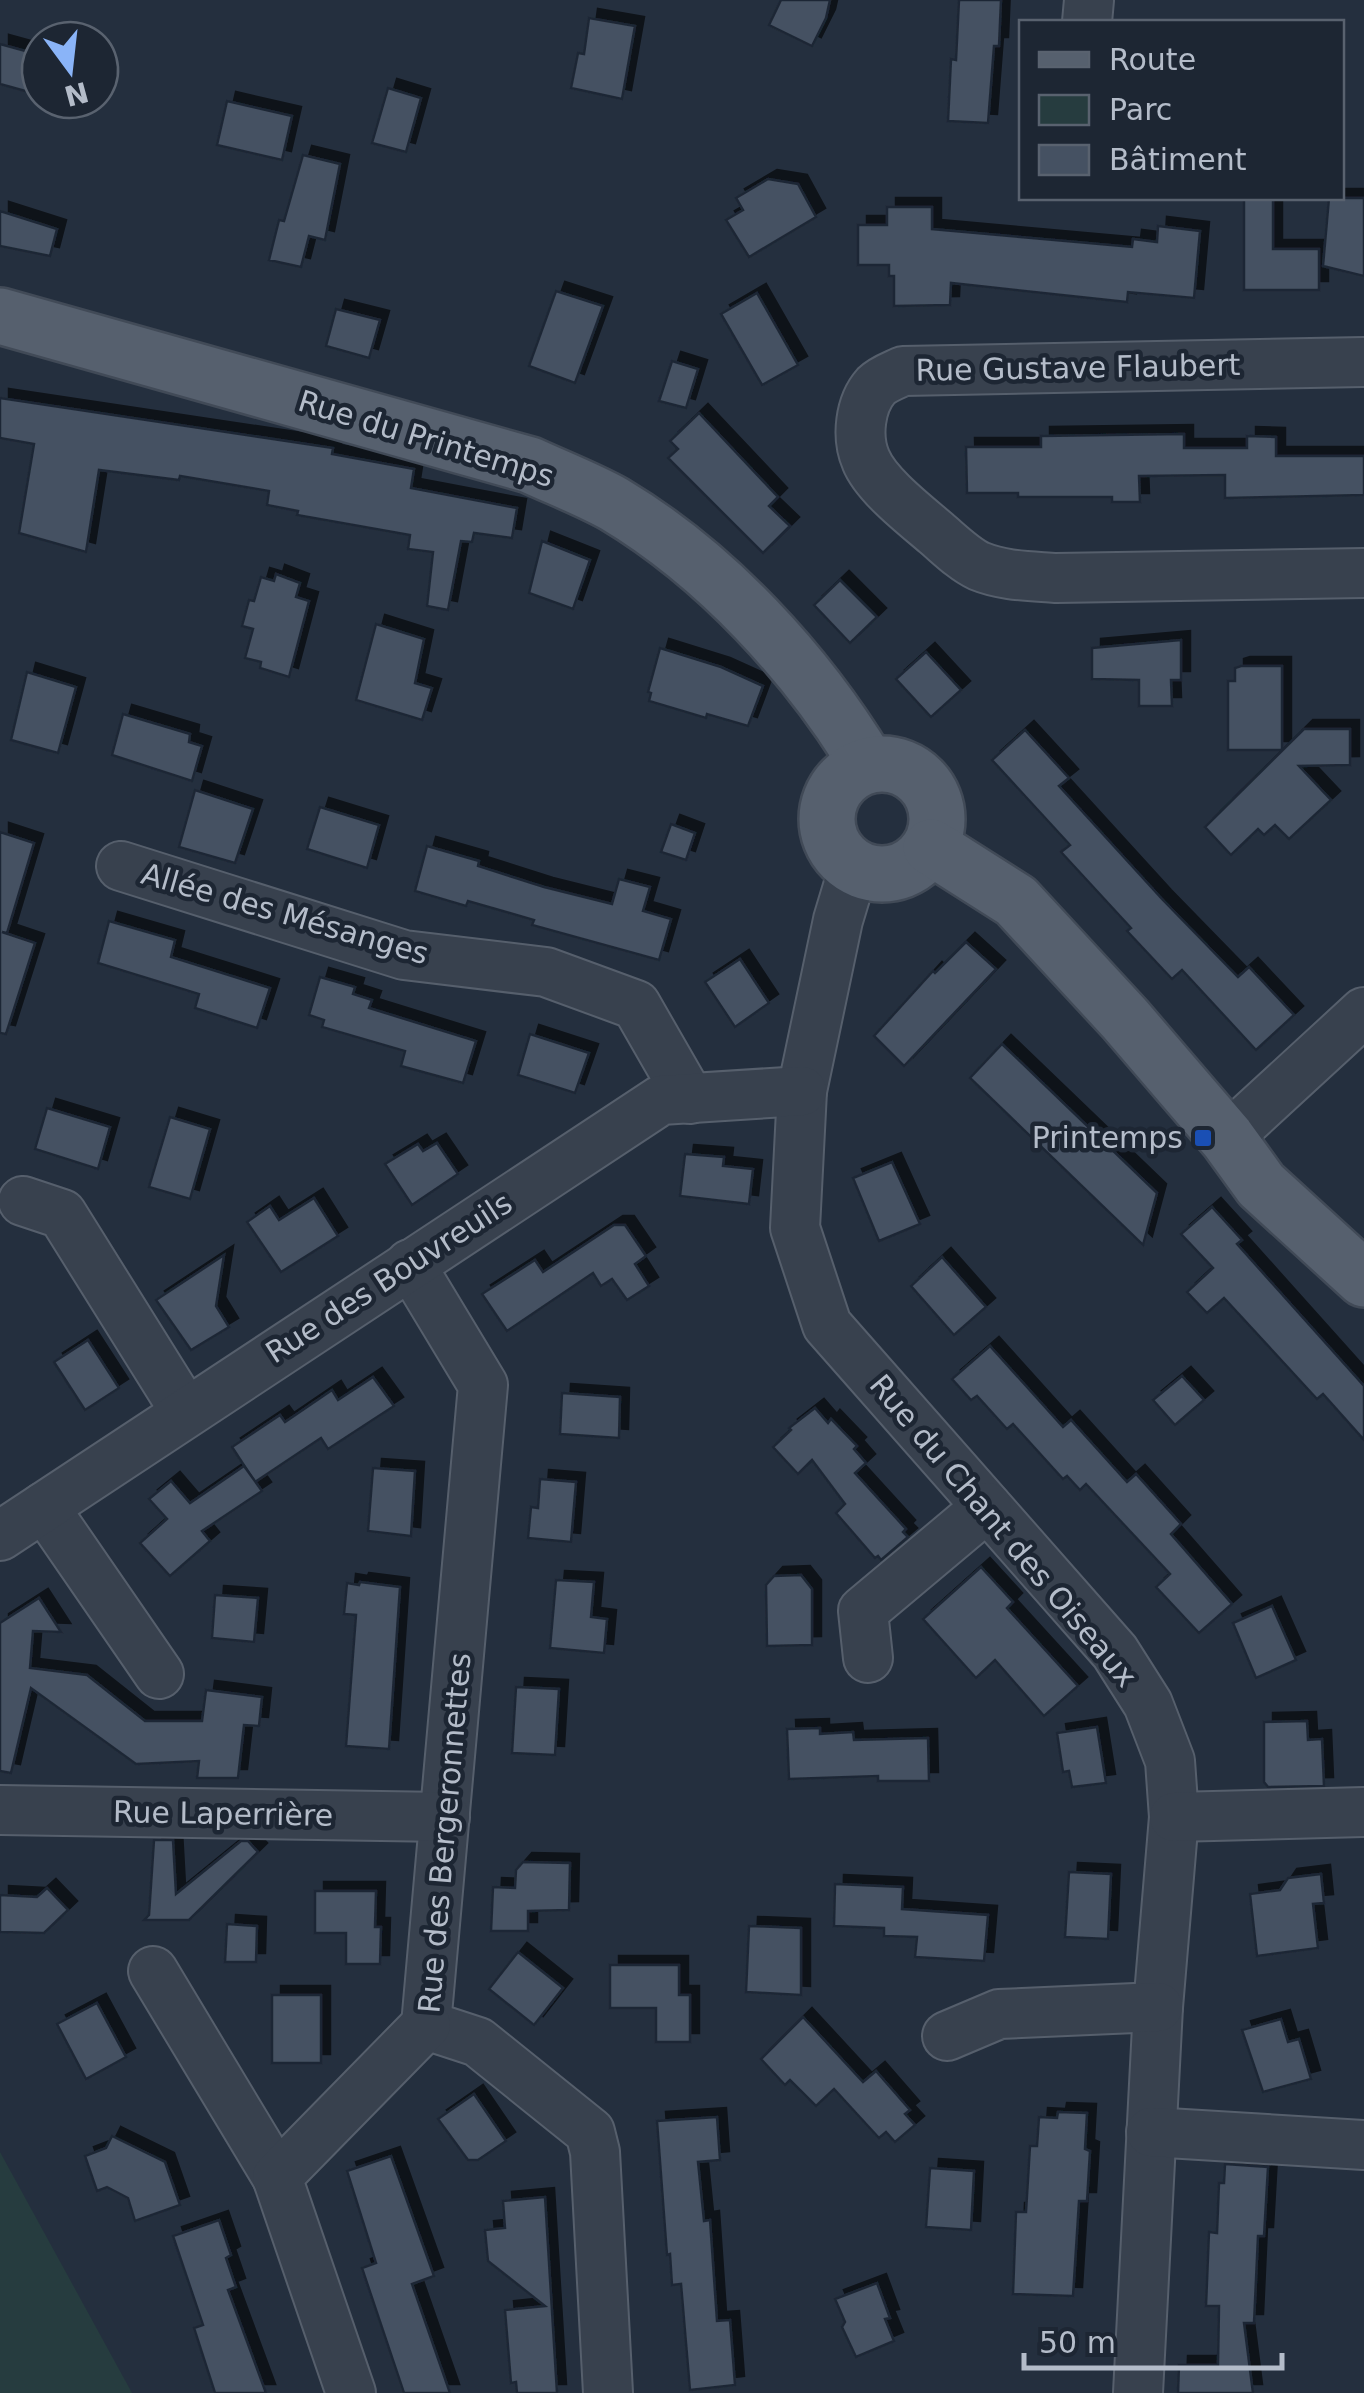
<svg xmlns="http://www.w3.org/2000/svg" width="1364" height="2393" font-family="'DejaVu Sans',sans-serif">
<defs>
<filter id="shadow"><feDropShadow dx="9" dy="-9" stdDeviation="0" flood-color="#0009"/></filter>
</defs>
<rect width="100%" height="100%" fill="#242f3e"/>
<polygon fill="#263c3f" points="0,2152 132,2393 0,2393"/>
<g fill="#455162" stroke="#1f2835" stroke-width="2.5" filter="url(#shadow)">
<polygon points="781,0 830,0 826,18 812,46 769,25"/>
<polygon points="959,0 1001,0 999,46 994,46 988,123 948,121 951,59 956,60"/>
<polygon points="589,18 635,26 622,99 571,88 578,53 584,54"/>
<polygon points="0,44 40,55 40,95 0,84"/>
<polygon points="388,88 421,98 406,152 372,143"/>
<polygon points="227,101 292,116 282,160 217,145"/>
<polygon points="303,155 340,164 325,240 309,236 301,267 269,260 279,220 284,221"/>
<polygon points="768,179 798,184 816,217 749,257 726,220 743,210 736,198"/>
<polygon points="1244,198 1273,198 1273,249 1319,249 1319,290 1244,290"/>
<polygon points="1329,198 1364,198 1364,276 1323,266"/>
<polygon points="887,207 932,207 932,229 1132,247 1133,239 1157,242 1158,226 1200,231 1194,298 1128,292 1127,302 951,283 950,305 894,306 894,276 889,276 889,265 858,265 858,225 887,225"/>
<polygon points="0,211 57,229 50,256 0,246"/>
<polygon points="556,291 603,306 575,383 529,366"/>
<polygon points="757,293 798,365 762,385 721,314"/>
<polygon points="336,309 380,320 369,358 326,346"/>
<polygon points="672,361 698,369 686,408 659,401"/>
<polygon points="0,398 333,448 332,454 414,469 411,488 517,508 512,538 474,533 472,542 461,541 448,610 427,606 433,552 408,549 410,535 297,515 298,511 267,505 269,491 180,476 179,480 99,470 86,552 19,533 34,444 0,438"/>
<polygon points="699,413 778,497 769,506 790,526 763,553 668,458 678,449 670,441"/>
<polygon points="1184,434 1184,448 1247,448 1247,436 1276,437 1276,456 1364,456 1364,495 1225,498 1225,475 1139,476 1140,502 1112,502 1112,497 1018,497 1018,493 967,493 966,447 1041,447 1041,436"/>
<polygon points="542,541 590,560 573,609 529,593"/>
<polygon points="276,574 300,583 296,597 309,601 289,677 260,668 261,662 245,658 253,629 242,626 249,600 254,601 261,577 274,581"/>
<polygon points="840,580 877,617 850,643 814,605"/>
<polygon points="376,624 424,639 415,683 432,688 422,720 356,700"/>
<polygon points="1181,640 1181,680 1171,680 1172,706 1139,706 1139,680 1092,679 1092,648"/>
<polygon points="660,648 721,667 763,686 748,726 707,714 706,718 649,701 651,693 648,692"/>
<polygon points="926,652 961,690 931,717 896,679"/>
<polygon points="1241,666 1282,666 1282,750 1228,750 1228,681 1235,681 1235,668"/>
<polygon points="27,672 76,687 58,753 11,740"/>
<polygon points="123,714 190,734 189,742 202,746 192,781 112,755"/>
<polygon points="1304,729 1350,729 1350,765 1299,766 1331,800 1289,839 1275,825 1264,835 1258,829 1231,855 1205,827"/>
<polygon points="1025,730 1069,778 1059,786 1162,899 1238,977 1249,967 1294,1015 1256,1050 1182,970 1172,979 1127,931 1131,928 1061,852 1070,845 992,760"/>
<polygon points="195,790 253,809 235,863 179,847"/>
<polygon points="320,807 379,825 367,868 307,849"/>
<polygon points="671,824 695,833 686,860 661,852"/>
<polygon points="0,832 34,843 7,933 2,932 35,943 6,1034 0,1033"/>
<polygon points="427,846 479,861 478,866 544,887 612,904 619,879 650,887 643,911 671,919 659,960 532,925 534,920 468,901 466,906 415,891"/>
<polygon points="109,921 175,940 171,957 270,988 257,1028 195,1008 199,994 98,963"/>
<polygon points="966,942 996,969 904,1066 874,1036 933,971 935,973"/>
<polygon points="740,959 769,1003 735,1027 705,982"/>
<polygon points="320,977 355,987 353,994 372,1000 369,1008 476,1041 463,1083 401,1066 405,1051 322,1027 324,1020 309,1015"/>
<polygon points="530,1034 589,1053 575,1093 518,1075"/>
<polygon points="1002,1044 1157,1193 1143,1245 970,1078"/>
<polygon points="47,1108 110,1127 98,1169 35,1149"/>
<polygon points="170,1117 210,1129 190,1199 149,1187"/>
<polygon points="437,1143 458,1174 412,1205 385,1164 418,1144 423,1151"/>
<polygon points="685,1154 724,1157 723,1166 753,1169 749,1204 680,1196"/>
<polygon points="892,1162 920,1224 879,1241 853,1178"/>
<polygon points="314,1198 338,1236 281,1272 247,1222 270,1206 279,1220"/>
<polygon points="1212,1207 1242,1240 1237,1244 1364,1386 1364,1440 1323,1394 1317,1399 1224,1298 1207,1313 1187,1292 1213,1268 1181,1234"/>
<polygon points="614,1225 625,1225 646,1256 635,1264 649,1286 627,1300 612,1279 601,1286 593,1273 507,1331 482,1294 535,1260 543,1272"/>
<polygon points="224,1255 216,1306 229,1327 191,1350 156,1300"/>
<polygon points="942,1257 986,1307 954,1335 911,1286"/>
<polygon points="88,1340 119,1388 85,1410 54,1362"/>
<polygon points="990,1346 1063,1427 1071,1420 1127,1482 1136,1474 1181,1524 1171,1534 1232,1604 1199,1633 1156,1587 1170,1574 1086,1484 1080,1490 1067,1476 1063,1479 1013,1424 1007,1429 977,1396 971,1400 952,1379"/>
<polygon points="1182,1376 1204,1400 1175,1425 1153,1400"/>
<polygon points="373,1377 394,1406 328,1449 321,1438 255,1482 232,1447 280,1415 285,1422 332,1390 338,1400"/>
<polygon points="562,1393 620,1397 619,1438 560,1434"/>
<polygon points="815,1408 828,1423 831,1419 857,1446 854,1449 866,1463 855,1473 906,1529 903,1532 908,1537 881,1560 878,1556 875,1558 836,1513 845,1504 812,1460 798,1474 773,1447 791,1430 789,1428"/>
<polygon points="244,1466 262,1491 202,1531 210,1541 170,1576 140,1543 167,1519 149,1499 171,1481 190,1503"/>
<polygon points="373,1468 415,1471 411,1536 368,1531"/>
<polygon points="540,1479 576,1482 571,1542 528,1538 531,1507 538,1508"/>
<polygon points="981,1567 1013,1602 1007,1608 1078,1686 1044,1716 995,1660 976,1678 923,1619"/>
<polygon points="801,1575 812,1589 812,1645 767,1646 766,1585 774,1576"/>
<polygon points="556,1580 594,1582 591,1617 607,1619 604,1653 550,1648"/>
<polygon points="360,1582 400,1587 389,1749 346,1746 356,1615 344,1614 347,1583 359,1585"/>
<polygon points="215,1595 258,1598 254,1642 212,1638"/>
<polygon points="39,1598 61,1632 33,1631 30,1668 87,1675 145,1721 202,1721 206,1690 262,1697 259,1726 244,1725 238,1778 197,1778 199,1761 136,1764 31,1688 11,1773 0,1771 0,1623"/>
<polygon points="1272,1606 1296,1660 1256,1678 1233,1623"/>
<polygon points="516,1687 559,1689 555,1755 512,1753"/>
<polygon points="1307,1721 1308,1740 1322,1739 1324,1786 1268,1787 1264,1782 1264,1722"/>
<polygon points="1097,1727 1106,1783 1072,1787 1069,1771 1063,1772 1057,1733"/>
<polygon points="820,1728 820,1734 853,1732 854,1740 928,1738 929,1781 878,1781 878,1776 789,1779 787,1729"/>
<polygon points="154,1840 173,1840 176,1894 241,1841 248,1841 258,1852 189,1920 144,1920 149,1915"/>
<polygon points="523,1862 570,1863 569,1910 528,1911 528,1931 491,1931 493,1887 515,1888 516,1870"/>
<polygon points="1069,1872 1111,1874 1108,1939 1065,1937"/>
<polygon points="1321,1874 1324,1903 1313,1904 1318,1948 1257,1956 1250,1894 1280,1890 1288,1878"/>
<polygon points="835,1884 903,1887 902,1909 988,1915 984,1961 915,1957 917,1937 884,1936 884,1928 834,1926"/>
<polygon points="47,1888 68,1910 44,1933 0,1932 0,1895 37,1897"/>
<polygon points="315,1891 376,1891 375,1927 381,1927 380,1964 346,1964 346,1933 315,1933"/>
<polygon points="227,1924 257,1926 256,1962 225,1962"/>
<polygon points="749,1926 801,1928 801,1995 746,1992"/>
<polygon points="518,1952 563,1988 534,2025 489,1989"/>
<polygon points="610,1965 679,1965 679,1995 690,1995 690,2042 656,2042 656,2008 610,2008"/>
<rect x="272" y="1995" width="49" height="68"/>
<polygon points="97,2003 126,2057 86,2079 57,2024"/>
<polygon points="803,2017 863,2082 876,2071 910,2110 905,2114 915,2125 895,2142 886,2132 879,2138 834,2089 816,2106 790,2080 785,2085 761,2059"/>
<polygon points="1281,2019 1288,2042 1299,2039 1311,2079 1263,2092 1242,2030"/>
<polygon points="474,2094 506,2141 478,2160 468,2160 438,2119"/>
<polygon points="1058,2112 1087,2113 1085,2149 1090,2151 1087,2201 1079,2201 1073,2296 1013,2294 1016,2212 1026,2212 1030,2146 1037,2146 1039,2117 1057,2118"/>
<polygon points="717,2117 720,2160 698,2162 704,2221 710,2220 717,2321 730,2320 735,2385 690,2390 681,2284 672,2285 670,2254 667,2255 657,2121"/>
<polygon points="112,2136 165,2162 180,2205 135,2221 128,2198 107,2187 97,2191 85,2156 106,2148"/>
<polygon points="391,2156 434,2276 412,2284 450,2393 404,2393 362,2268 376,2263 347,2171"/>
<polygon points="1225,2164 1268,2167 1264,2236 1258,2236 1254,2323 1244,2323 1253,2393 1178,2393 1179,2365 1218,2365 1219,2306 1206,2306 1209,2232 1217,2233 1219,2183 1224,2183"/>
<polygon points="930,2168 974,2171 971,2230 926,2227"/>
<polygon points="545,2197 557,2393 517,2393 516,2382 511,2383 505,2310 545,2306 488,2261 485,2230 505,2228 503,2201"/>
<polygon points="219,2220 231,2255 226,2258 236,2287 228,2290 266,2393 215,2393 194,2328 203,2325 173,2236"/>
<polygon points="877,2283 890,2318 885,2319 894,2341 856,2357 842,2327 845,2322 835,2299"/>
</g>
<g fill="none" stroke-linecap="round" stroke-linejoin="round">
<defs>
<g id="minor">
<polyline points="1087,22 1089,0"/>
<path d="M1364 362 903 371C895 375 883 379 876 386 860 404 856 437 866 460 876 485 915 515 936 533 949 544 964 559 979 566 1003 576 1030 576 1056 578L1364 573"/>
<polyline points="121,866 404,955 546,972 636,1005 690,1099"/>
<polyline points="854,867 838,920 802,1091 795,1228 827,1325 1115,1652 1148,1704 1170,1761 1174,1817 1158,2007 1138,2393"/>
<polyline points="1227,1138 1364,1012"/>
<polyline points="23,1201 62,1214 185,1411"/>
<polyline points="410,1264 483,1385 426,2025 478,2042 590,2132 595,2152 608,2393"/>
<polyline points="44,1507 159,1674"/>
<polyline points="0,1536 661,1100 802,1091"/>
<polyline points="868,1658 863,1611 987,1507"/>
<polyline points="0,1810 445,1817"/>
<polyline points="1174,1817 1364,1812"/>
<polyline points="153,1971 277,2177"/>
<polyline points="947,2036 999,2014 1158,2007"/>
<polyline points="1151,2132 1364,2145"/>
<polyline points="351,2393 277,2177 426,2025"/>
</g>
<g id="major">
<path d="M0 316 530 465C558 478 587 489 614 504 716 565 807 664 868 765"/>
<circle cx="882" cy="819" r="55"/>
<polyline points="931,847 1016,901 1125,1019 1227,1138 1261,1185 1364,1279"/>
</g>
</defs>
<use href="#minor" stroke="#565f6c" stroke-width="52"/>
<use href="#major" stroke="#414a57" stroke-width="60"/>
<use href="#minor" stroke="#38414e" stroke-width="48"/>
<use href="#major" stroke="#56606e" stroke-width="55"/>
</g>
<rect fill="#1a4fb4" stroke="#1d2633" stroke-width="4" x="1193" y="1128" width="20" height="20" rx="5"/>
<g text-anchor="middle" stroke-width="9" stroke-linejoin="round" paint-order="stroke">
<g font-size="30" fill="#b4bcc9" stroke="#1d2633">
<text transform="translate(1078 368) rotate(-1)" y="10">Rue Gustave Flaubert</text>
<text transform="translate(426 439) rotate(17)" y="10">Rue du Printemps</text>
<text transform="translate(285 914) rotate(16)" y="10">Allée des Mésanges</text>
<text transform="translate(389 1278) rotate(-33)" y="10">Rue des Bouvreuils</text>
<text transform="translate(1003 1531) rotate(50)" y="10">Rue du Chant des Oiseaux</text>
<text transform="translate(223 1814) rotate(1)" y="10">Rue Laperrière</text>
<text transform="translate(445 1833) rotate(-85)" y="10">Rue des Bergeronnettes</text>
</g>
<g font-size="30" fill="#b4bcc9" stroke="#1d2633" text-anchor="end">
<text x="1183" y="1148">Printemps</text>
</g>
</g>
<rect x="1019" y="20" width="325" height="180" fill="#1d2633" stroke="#59626f" stroke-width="2.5"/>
<rect x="1039" y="52" width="50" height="15" fill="#56606e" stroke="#59626f" stroke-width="2.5"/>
<text x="1109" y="70" font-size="30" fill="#b4bcc9">Route</text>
<rect x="1039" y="95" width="50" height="30" fill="#263c3f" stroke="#59626f" stroke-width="2.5"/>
<text x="1109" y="120" font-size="30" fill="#b4bcc9">Parc</text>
<rect x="1039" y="145" width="50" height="30" fill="#455162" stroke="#59626f" stroke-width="2.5"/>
<text x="1109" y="170" font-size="30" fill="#b4bcc9">Bâtiment</text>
<g transform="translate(70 70) rotate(165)"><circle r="48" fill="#1d2633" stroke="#59626f" stroke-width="2.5"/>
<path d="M0-8L18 38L0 25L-18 38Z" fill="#8ab4f8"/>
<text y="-15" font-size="28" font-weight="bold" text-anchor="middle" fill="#b4bcc9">N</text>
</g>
<path d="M1024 2353v15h258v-15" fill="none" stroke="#b4bcc9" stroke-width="5"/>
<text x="1039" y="2353" font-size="30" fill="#b4bcc9" stroke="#1d2633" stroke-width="8" paint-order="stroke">50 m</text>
</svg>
